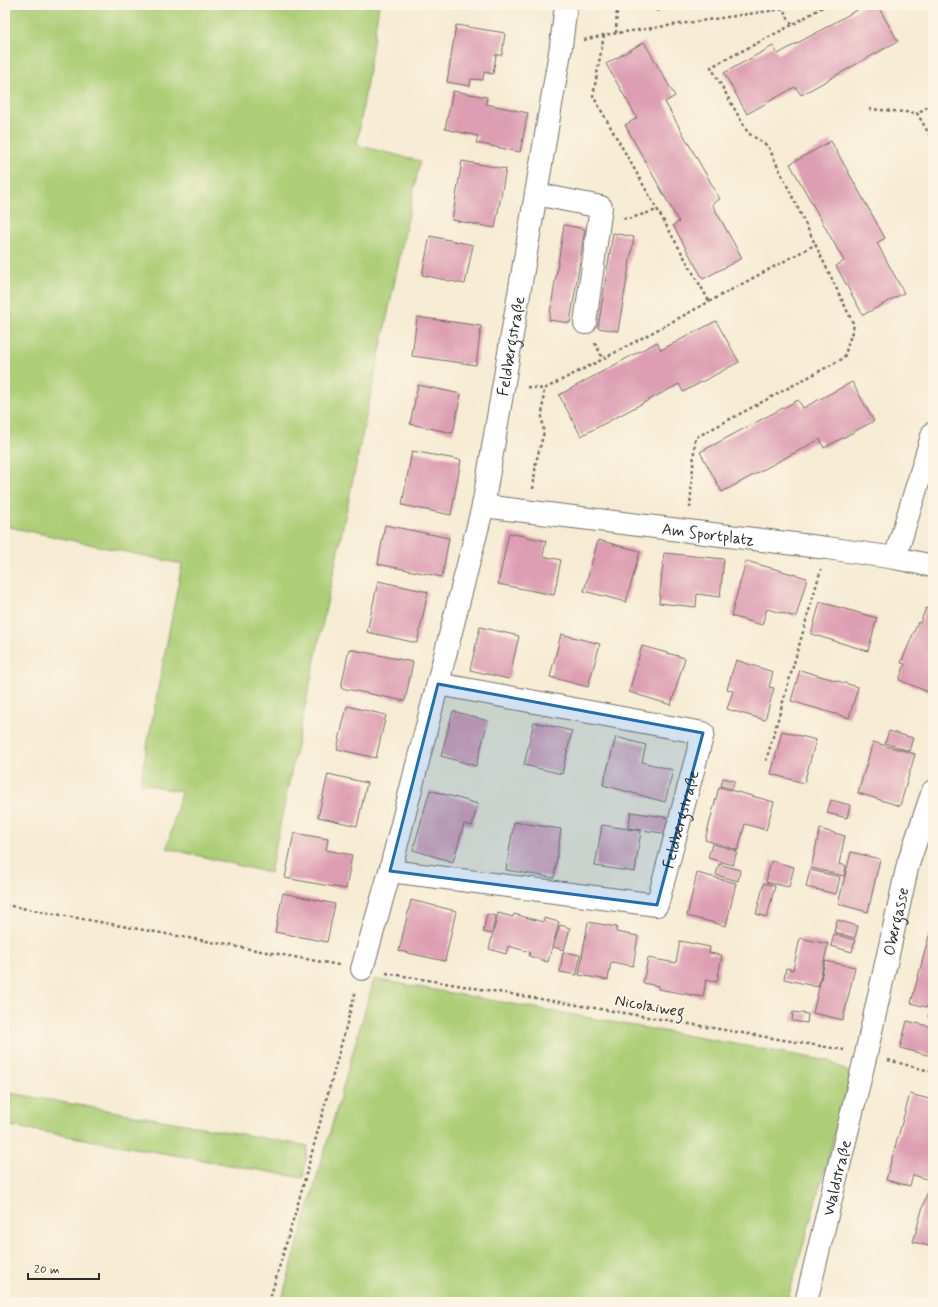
<svg xmlns="http://www.w3.org/2000/svg" width="938" height="1307" font-family="Mynerve,sans-serif">
<rect width="100%" height="100%" fill="#fcf5e5"/>
<filter id="ink" filterUnits="userSpaceOnUse"><feTurbulence type="fractalNoise" baseFrequency=".025" numOctaves="2"/><feDisplacementMap in="SourceGraphic" scale="8" xChannelSelector="R" yChannelSelector="G"/><feConvolveMatrix kernelMatrix="1 2 1 2 8 2 1 2 1" color-interpolation-filters="sRGB"/></filter>
<filter id="wash" filterUnits="userSpaceOnUse"><feTurbulence type="fractalNoise" baseFrequency=".012" numOctaves="4" result="noise"/><feDisplacementMap in="SourceGraphic" scale="16" xChannelSelector="R" yChannelSelector="G"/><feGaussianBlur stdDeviation="0.9" result="paint"/><feColorMatrix in="noise" values="0 0 0 0 0 0 0 0 0 0 0 0 0 0 0 0 0 1.4 0 .05"/><feComposite in="paint" operator="in"/></filter>
<g filter="url(#wash)">
<rect width="100%" height="100%" fill="#f6ebd3"/>
<g fill="#acce76" stroke="#6c7c50">
<polygon points="5,5 379,5 357,145 420,161 270,873 167,848 181,792 140,783 182,564 5,526"/>
<polygon points="374,979 829,1061 852,1074 787,1302 281,1302"/>
<polygon points="5,1092 308,1146 303,1178 5,1125"/>
</g>
<g id="blocks">
<g fill="#dd9db2">
<polygon points="513,5 535,5 535,8 513,6"/>
<polygon points="653,5 670,5 657,12"/>
<polygon points="866,5 877,5 898,41 801,95 795,87 747,114 724,73 773,46 778,54"/>
<polygon points="456,25 505,33 502,55 496,55 493,74 484,72 483,80 471,79 470,86 447,82"/>
<polygon points="644,42 675,96 665,102 720,199 712,204 742,258 703,279 673,225 679,222 625,125 637,118 606,64"/>
<polygon points="453,91 487,97 486,104 528,113 520,152 476,143 478,136 445,129"/>
<polygon points="831,141 885,238 877,243 904,293 863,315 836,266 844,261 790,164"/>
<polygon points="462,161 506,169 495,228 452,220"/>
<polygon points="564,225 585,229 570,323 549,320"/>
<polygon points="613,233 634,237 618,331 598,328"/>
<polygon points="430,236 473,245 465,284 422,275"/>
<polygon points="417,317 481,326 476,365 412,356"/>
<polygon points="716,321 739,362 683,392 679,384 581,436 559,395 657,342 661,350"/>
<polygon points="852,382 874,421 824,448 820,439 722,492 700,452 798,400 803,408"/>
<polygon points="418,385 461,394 453,433 410,424"/>
<polygon points="412,451 461,460 451,515 402,505"/>
<polygon points="385,525 449,538 442,577 378,564"/>
<polygon points="509,533 546,541 543,556 561,560 554,595 498,584"/>
<polygon points="598,540 640,551 626,602 584,591"/>
<polygon points="664,553 724,559 720,597 697,594 696,607 659,603"/>
<polygon points="746,561 807,578 796,617 767,609 762,625 731,616"/>
<polygon points="378,581 428,592 417,643 367,632"/>
<polygon points="820,602 877,618 868,651 811,634"/>
<polygon points="926,608 933,611 933,694 899,680 905,664 901,663 918,622 920,623"/>
<polygon points="480,627 519,636 509,679 470,670"/>
<polygon points="561,634 600,644 588,687 550,677"/>
<polygon points="642,646 685,658 671,705 629,692"/>
<polygon points="349,649 413,662 405,701 341,688"/>
<polygon points="736,660 773,672 769,687 774,688 765,720 727,709 733,691 727,689"/>
<polygon points="800,670 858,687 849,718 791,701"/>
<polygon points="347,706 386,715 376,758 337,749"/>
<polygon points="453,711 488,721 476,766 441,756"/>
<polygon points="534,722 572,731 562,774 524,765"/>
<polygon points="782,731 816,740 804,783 771,774"/>
<polygon points="889,731 913,738 909,751 885,743"/>
<polygon points="616,737 646,745 642,762 673,770 665,802 603,785"/>
<polygon points="873,742 915,754 900,806 858,793"/>
<polygon points="328,774 367,783 357,826 318,817"/>
<polygon points="723,778 735,781 732,789 721,786"/>
<polygon points="719,787 774,802 766,830 745,824 738,850 705,840"/>
<polygon points="430,790 478,804 472,826 464,824 453,862 413,850"/>
<polygon points="831,800 850,805 847,818 827,813"/>
<polygon points="631,812 671,818 669,834 628,828"/>
<polygon points="514,822 561,829 554,878 506,870"/>
<polygon points="602,825 641,831 635,872 595,866"/>
<polygon points="820,829 845,836 839,864 846,866 844,876 811,868"/>
<polygon points="294,833 328,839 326,850 352,855 346,889 285,878"/>
<polygon points="712,844 737,851 733,865 708,858"/>
<polygon points="851,852 880,859 868,912 838,904"/>
<polygon points="771,861 794,867 789,887 766,882"/>
<polygon points="719,864 740,870 738,881 716,875"/>
<polygon points="810,870 840,877 836,894 806,887"/>
<polygon points="697,873 736,883 726,926 687,916"/>
<polygon points="764,883 775,886 767,917 756,914"/>
<polygon points="283,893 335,904 327,942 275,932"/>
<polygon points="411,900 456,911 445,961 399,951"/>
<polygon points="498,913 513,917 514,914 543,922 544,918 559,922 548,962 529,956 530,952 508,946 506,954 489,949"/>
<polygon points="487,914 496,916 491,934 483,932"/>
<polygon points="837,920 858,926 855,938 834,932"/>
<polygon points="588,922 617,927 616,932 638,936 633,966 611,962 608,980 579,975"/>
<polygon points="560,925 570,928 564,950 553,947"/>
<polygon points="930,932 933,933 933,1019 928,1017 930,1008 911,1003"/>
<polygon points="834,934 855,940 852,952 831,946"/>
<polygon points="800,938 828,944 818,987 784,979 786,968 793,970"/>
<polygon points="680,941 710,947 709,953 722,955 717,982 706,980 703,997 658,989 658,986 643,983 648,958 676,963"/>
<polygon points="563,952 580,955 577,975 560,972"/>
<polygon points="825,961 855,967 843,1020 813,1013"/>
<polygon points="793,1012 808,1014 807,1023 792,1021"/>
<polygon points="907,1021 933,1027 933,1051 932,1056 900,1048"/>
<polygon points="910,1094 933,1100 933,1181 913,1175 910,1186 886,1180"/>
<polygon points="927,1192 933,1194 933,1247 913,1242"/>
</g>
</g>
</g>
<g filter="url(#ink)">
<use href="#blocks" fill-opacity="0" stroke="#726e66" stroke-width="1"/>
<g fill="none" stroke-linecap="round" stroke-linejoin="round">
<defs>
<g id="minor">
<polyline points="536,194 601,207 585,323"/>
<path id="s1" d="M483 506 827 548 895 558 933 566"/>
<polyline points="895,558 933,433"/>
<path id="s2" d="M390 871 657 905 703 733 438 684"/>
<path id="s3" d="M362 969 390 871 483 506 561 46 566 5"/>
<path id="s4" d="M806 1302 866 1054 908 864 933 791"/>
</g>
</defs>
<use href="#minor" stroke="#726e66" stroke-width="24"/>
<g stroke="#726e66" stroke-width="2.5" stroke-dasharray="3 3" stroke-linecap="butt">
<polyline points="816,5 818,10"/>
<polyline points="616,33 617,5"/>
<polyline points="604,35 593,96 709,301"/>
<polyline points="584,40 604,35 783,9 792,25 826,5"/>
<polyline points="933,104 917,113 933,141"/>
<polyline points="869,109 917,113"/>
<polyline points="623,218 628,219 657,210"/>
<polyline points="595,343 603,359"/>
<polyline points="527,387 544,389 603,359 816,244"/>
<polyline points="533,489 536,462 544,432 542,417 544,389"/>
<polyline points="690,508 695,438 844,358 854,325 768,146 748,133 711,67 792,25"/>
<polyline points="766,761 821,569"/>
<polyline points="5,905 339,965"/>
<polyline points="386,973 844,1050"/>
<polyline points="888,1060 933,1072"/>
<polyline points="269,1302 301,1193 356,990"/>
</g>
<use href="#minor" stroke="#fff" stroke-width="22"/>
</g>
</g>
<path fill="#1f6fb2" fill-opacity="0.2" stroke="#1f6fb2" stroke-width="3" stroke-linejoin="round" d="M438 684 703 733 657 905 390 871Z"/>
<g text-anchor="middle" stroke-width="4" stroke-linejoin="round" paint-order="stroke">
<g font-size="16" fill="#2b2b2b" stroke="#fcf5e5">
<text dy="6" stroke="none"><textPath href="#s3" startOffset="641">Feldbergstraße</textPath></text>
<text dy="6" stroke="none"><textPath href="#s1" startOffset="227">Am Sportplatz</textPath></text>
<text dy="6" stroke="none"><textPath href="#s2" startOffset="358">Feldbergstraße</textPath></text>
<text dy="6" stroke="none"><textPath href="#s4" startOffset="391">Obergasse</textPath></text>
<text transform="translate(650 1005) rotate(10)" y="6">Nicolaiweg</text>
<text dy="6" stroke="none"><textPath href="#s4" startOffset="128">Waldstraße</textPath></text>
</g>
</g>
<rect width="938" height="1307" fill="none" stroke="#fcf5e5" stroke-width="20"/>
<path d="M28 1273v6h71v-6" fill="none" stroke="#2b2b2b" stroke-width="2"/>
<text x="34" y="1273" font-size="12" fill="#2b2b2b" stroke="#fcf5e5" stroke-width="3" paint-order="stroke">20 m</text>
</svg>
